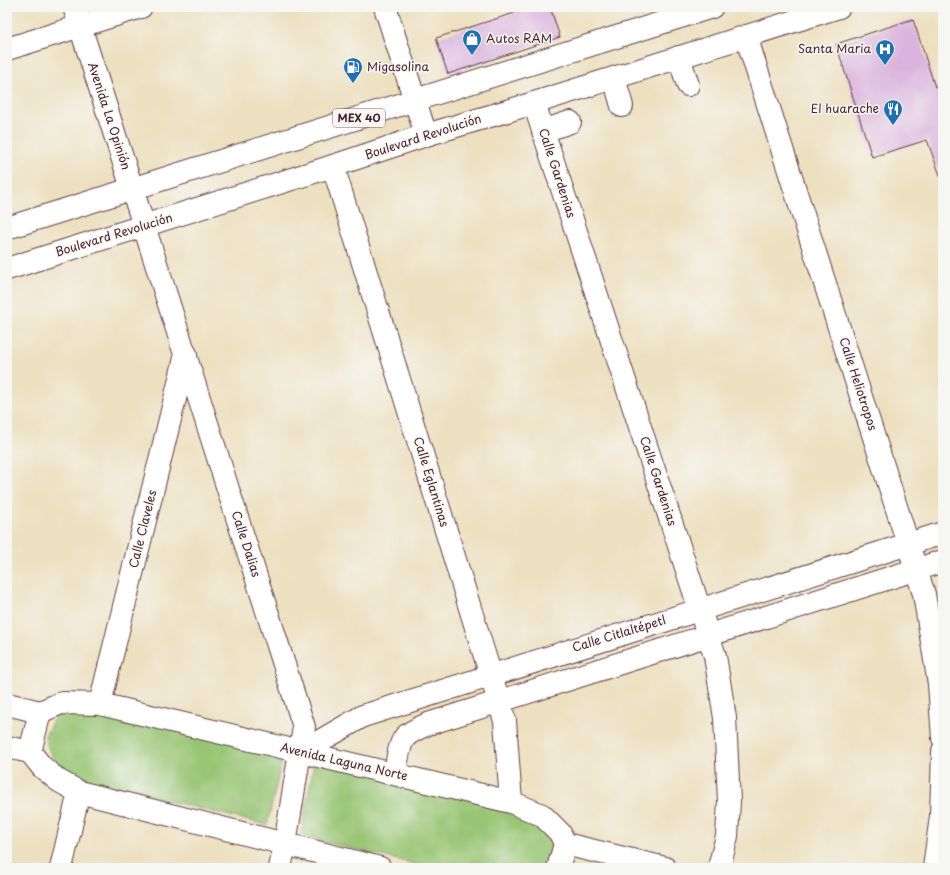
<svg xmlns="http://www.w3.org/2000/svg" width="950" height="875" font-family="'Playpen Sans',sans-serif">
<rect width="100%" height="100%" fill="#f6f6f2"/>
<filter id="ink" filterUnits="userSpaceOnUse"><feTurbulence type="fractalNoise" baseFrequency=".025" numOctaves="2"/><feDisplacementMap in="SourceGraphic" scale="8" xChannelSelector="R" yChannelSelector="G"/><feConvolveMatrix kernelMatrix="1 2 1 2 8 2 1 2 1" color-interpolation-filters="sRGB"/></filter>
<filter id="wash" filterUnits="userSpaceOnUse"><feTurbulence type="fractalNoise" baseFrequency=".012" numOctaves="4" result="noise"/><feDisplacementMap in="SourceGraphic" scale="16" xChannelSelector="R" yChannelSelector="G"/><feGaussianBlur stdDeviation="0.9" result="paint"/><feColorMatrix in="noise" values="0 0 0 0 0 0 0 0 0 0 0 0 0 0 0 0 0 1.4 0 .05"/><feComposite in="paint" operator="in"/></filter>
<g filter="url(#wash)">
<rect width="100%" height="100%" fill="#ede0c0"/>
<g fill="#98c573" stroke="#71724f">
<path d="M73 707 285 748 267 825 72 777C53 763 51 758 45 736L56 715Z"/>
<polygon points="315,757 513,802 548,831 552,849 545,868 431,868 301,836"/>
</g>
<g id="blocks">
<g fill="#dab3de">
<polygon points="533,7 550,7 560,37 448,74 436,38"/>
<polygon points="913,19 935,87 943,85 943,178 941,178 927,140 872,157 836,44"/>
</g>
</g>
</g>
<g filter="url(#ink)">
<use href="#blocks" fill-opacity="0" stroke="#623c41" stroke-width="1"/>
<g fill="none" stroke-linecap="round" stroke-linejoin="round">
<defs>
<g id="minor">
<polyline points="746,36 924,594 939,684 943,738"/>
<polyline points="7,49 141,7"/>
<polyline points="679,57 688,85"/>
<polyline points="614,78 622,106"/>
<polyline points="534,103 715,656 725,718 729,801 727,836 719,868"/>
<polyline points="543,131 570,122"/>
<polyline points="333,166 505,721 511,802"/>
<polyline points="144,226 304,727 285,844 280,868"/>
<polyline points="7,704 40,712 61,703 100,704 511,802 542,815 560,833 565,844"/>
<polyline points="100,704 186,354"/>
<polyline points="7,747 30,752 42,767 59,781 79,792 380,868"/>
<polyline points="30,752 40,712"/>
<polyline points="301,752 363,716 943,533"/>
<path d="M395 774C397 763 398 746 405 737 411 731 421 727 428 724L943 561"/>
<polyline points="565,844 665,868"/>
<polyline points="61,868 79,792"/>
<polyline points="558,868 565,844"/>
<polyline points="934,868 941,816 943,751"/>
</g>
<g id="major">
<polyline points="74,7 144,226"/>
<polyline points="385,7 426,135"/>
<polyline points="7,228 712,7"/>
<polyline points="7,269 333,166 426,135 534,103 839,7"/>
</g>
</defs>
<use href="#minor" stroke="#623c41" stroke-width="24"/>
<use href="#major" stroke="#623c41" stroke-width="24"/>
<use href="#minor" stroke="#fff" stroke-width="22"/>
<use href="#major" stroke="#fff" stroke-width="22"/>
</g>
</g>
<defs>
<symbol id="shop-pin" viewBox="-11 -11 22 30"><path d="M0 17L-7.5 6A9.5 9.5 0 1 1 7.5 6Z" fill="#1f6fb2" stroke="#f6f6f2"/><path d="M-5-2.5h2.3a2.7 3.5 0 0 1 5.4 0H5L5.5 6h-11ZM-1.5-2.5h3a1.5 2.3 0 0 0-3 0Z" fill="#fff"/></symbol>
<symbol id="hospital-pin" viewBox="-11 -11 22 30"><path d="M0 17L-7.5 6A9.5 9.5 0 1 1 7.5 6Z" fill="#1f6fb2" stroke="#f6f6f2"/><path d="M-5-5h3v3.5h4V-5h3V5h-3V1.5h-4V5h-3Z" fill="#fff"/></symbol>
<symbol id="fuel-pin" viewBox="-11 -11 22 30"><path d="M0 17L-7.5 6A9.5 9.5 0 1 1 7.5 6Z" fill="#1f6fb2" stroke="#f6f6f2"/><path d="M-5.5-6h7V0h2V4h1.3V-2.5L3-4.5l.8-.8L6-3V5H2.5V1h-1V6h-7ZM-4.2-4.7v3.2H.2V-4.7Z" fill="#fff"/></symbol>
<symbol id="restaurant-pin" viewBox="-11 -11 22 30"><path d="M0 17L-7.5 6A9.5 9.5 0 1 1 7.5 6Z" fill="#1f6fb2" stroke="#f6f6f2"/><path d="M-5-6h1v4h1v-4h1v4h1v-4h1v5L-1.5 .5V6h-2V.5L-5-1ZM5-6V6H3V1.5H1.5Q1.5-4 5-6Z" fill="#fff"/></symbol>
</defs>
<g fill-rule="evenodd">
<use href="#shop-pin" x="461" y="28" width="22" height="30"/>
<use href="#hospital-pin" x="874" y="38" width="22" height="30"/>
<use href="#fuel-pin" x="342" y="56" width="22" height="30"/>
<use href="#restaurant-pin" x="882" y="98" width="22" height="30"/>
</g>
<g text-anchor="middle" stroke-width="3" stroke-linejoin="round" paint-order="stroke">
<rect fill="#f6f6f2" stroke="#7e6067" stroke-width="1" x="333" y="109" width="52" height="18" rx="3"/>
<g font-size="11" font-weight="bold" fill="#4a1f2b">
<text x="359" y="122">MEX 40</text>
</g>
<g font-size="12" fill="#4a1f2b" stroke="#f6f6f2" text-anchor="start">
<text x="486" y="43">Autos RAM</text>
<text x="871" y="53" text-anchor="end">Santa Maria</text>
<text x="367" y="71">Migasolina</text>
<text x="879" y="113" text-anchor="end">El huarache</text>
</g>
<g font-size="12" fill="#4a1f2b" stroke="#f6f6f2">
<text transform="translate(109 116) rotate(72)" y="4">Avenida La Opinión</text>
<text transform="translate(423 137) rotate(-18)" y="4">Boulevard Revolución</text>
<text transform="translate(557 173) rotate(72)" y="4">Calle Gardenias</text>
<text transform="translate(114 235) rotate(-17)" y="4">Boulevard Revolución</text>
<text transform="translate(858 384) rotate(72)" y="4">Calle Heliotropos</text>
<text transform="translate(658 481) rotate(72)" y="4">Calle Gardenias</text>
<text transform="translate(431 482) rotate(73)" y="4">Calle Eglantinas</text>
<text transform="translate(143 529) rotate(-76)" y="4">Calle Claveles</text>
<text transform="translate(246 544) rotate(72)" y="4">Calle Dalias</text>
<text transform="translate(619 634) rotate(-17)" y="4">Calle Citlaltépetl</text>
<text transform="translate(344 762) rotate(13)" y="4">Avenida Laguna Norte</text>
</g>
</g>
<rect width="950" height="875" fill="none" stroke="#f6f6f2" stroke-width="24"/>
</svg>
